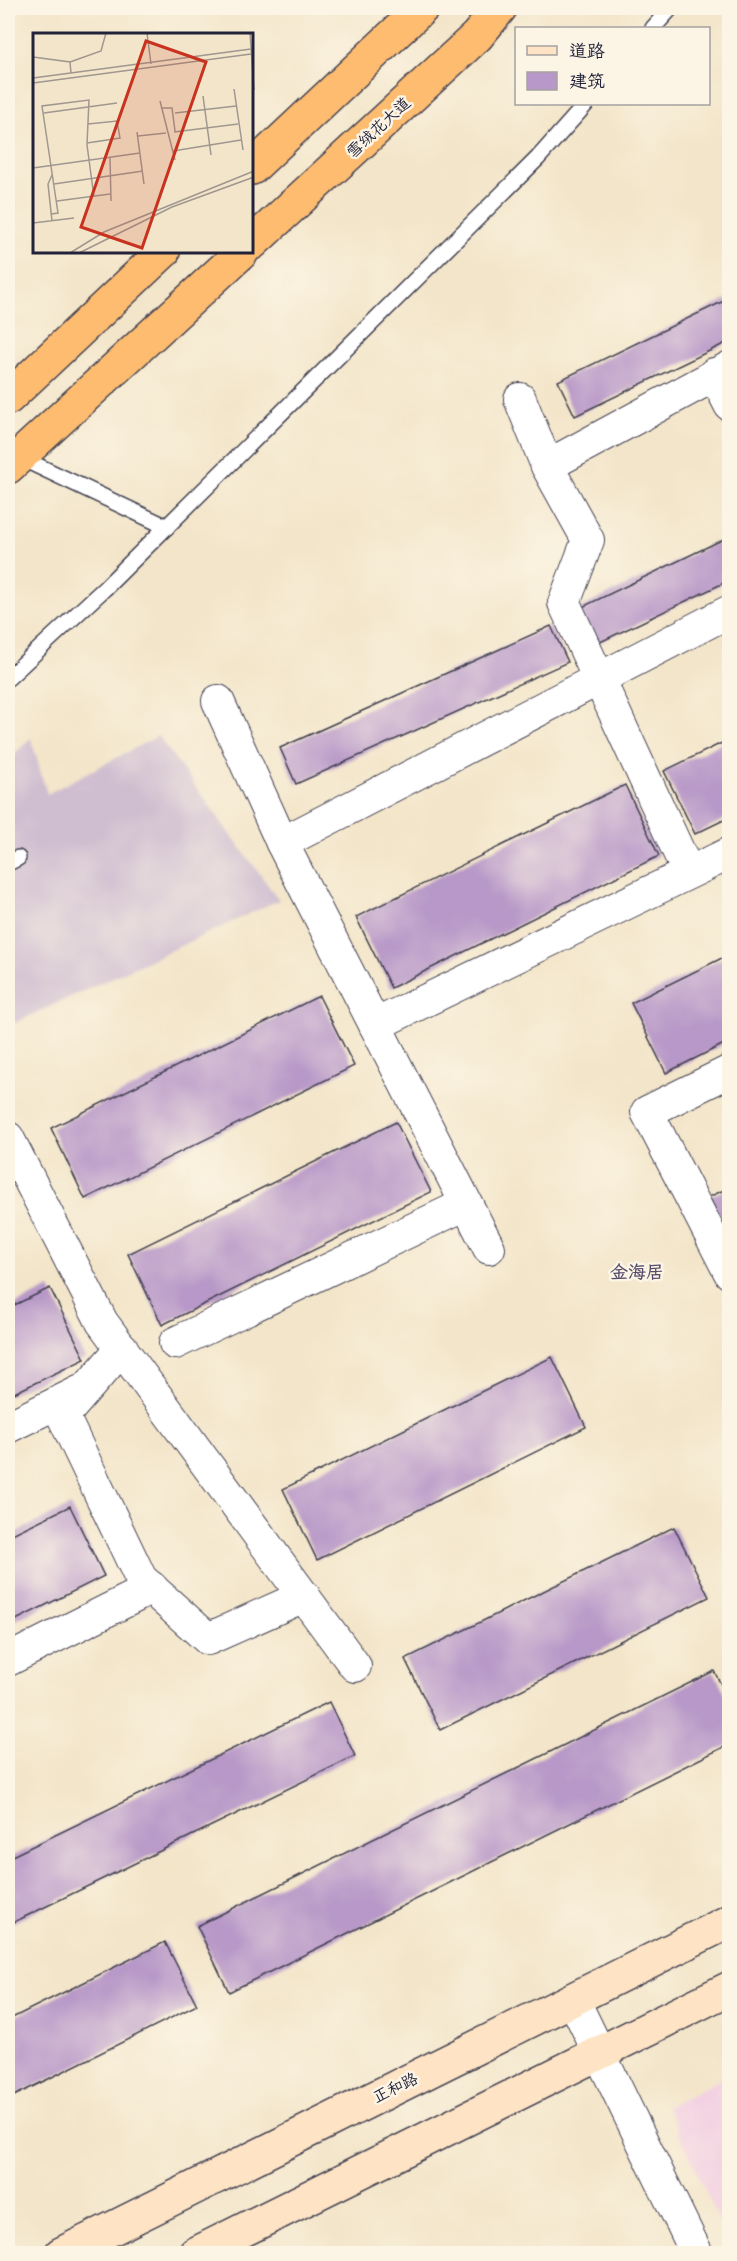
<svg xmlns="http://www.w3.org/2000/svg" width="737" height="2261" font-family="'Patrick Hand','LXGW WenKai TC',sans-serif">
<rect width="100%" height="100%" fill="#fcf5e5"/>
<filter id="ink" filterUnits="userSpaceOnUse"><feTurbulence type="fractalNoise" baseFrequency=".0167" numOctaves="2"/><feDisplacementMap in="SourceGraphic" scale="12" xChannelSelector="R" yChannelSelector="G"/><feConvolveMatrix kernelMatrix="1 2 1 2 8 2 1 2 1" color-interpolation-filters="sRGB"/></filter>
<filter id="wash" filterUnits="userSpaceOnUse"><feTurbulence type="fractalNoise" baseFrequency=".008" numOctaves="4" result="noise"/><feDisplacementMap in="SourceGraphic" scale="24" xChannelSelector="R" yChannelSelector="G"/><feGaussianBlur stdDeviation="1.35" result="paint"/><feColorMatrix in="noise" values="0 0 0 0 0 0 0 0 0 0 0 0 0 0 0 0 0 1.4 0 .05"/><feComposite in="paint" operator="in"/></filter>
<g filter="url(#wash)">
<rect width="100%" height="100%" fill="#f3e5c9"/>
<polygon fill="#f2cfe2" points="729,2075 729,2243 667,2107"/>
<polygon fill="#cfbdd0" points="158,736 279,900 8,1026 8,760 31,738 47,794"/>
<g id="blocks">
<g fill="#b898c8">
<polygon points="730,298 730,341 575,416 558,381"/>
<polygon points="730,536 730,580 594,645 576,610"/>
<polygon points="551,626 568,662 296,784 280,748"/>
<polygon points="730,739 730,817 695,834 664,771"/>
<polygon points="625,785 659,856 391,988 356,917"/>
<polygon points="730,954 730,1041 666,1073 631,1003"/>
<polygon points="319,996 354,1066 85,1199 51,1128"/>
<polygon points="396,1122 431,1192 162,1325 128,1254"/>
<polygon points="730,1187 730,1238 709,1197"/>
<polygon points="50,1288 85,1359 8,1396 8,1308"/>
<polygon points="552,1357 586,1427 317,1560 283,1489"/>
<polygon points="70,1506 104,1576 8,1624 8,1536"/>
<polygon points="674,1527 709,1597 440,1730 405,1659"/>
<polygon points="714,1671 730,1702 730,1744 229,1992 197,1926"/>
<polygon points="329,1702 355,1756 8,1925 8,1858"/>
<polygon points="165,1942 197,2005 8,2099 8,2020"/>
</g>
</g>
</g>
<g filter="url(#ink)">
<use href="#blocks" fill-opacity="0" stroke="#413f50" stroke-width="1.5"/>
<g fill="none" stroke-linecap="round" stroke-linejoin="round">
<defs>
<g id="lane">
<polyline points="653,28 671,8"/>
<polyline points="19,457 167,527"/>
<polyline points="8,678 104,589 538,158 586,104"/>
<polyline points="8,863 18,858"/>
</g>
<g id="street">
<polyline points="714,374 730,405"/>
<polyline points="520,399 547,466 588,540 564,603 688,872"/>
<polyline points="547,466 730,367"/>
<polyline points="218,701 282,843 489,1248"/>
<polyline points="282,843 730,611"/>
<polyline points="375,1025 730,853"/>
<polyline points="730,1071 647,1112 730,1273"/>
<polyline points="8,1138 102,1322 355,1666"/>
<polyline points="175,1343 466,1204"/>
<polyline points="122,1348 63,1416 141,1579 208,1639 304,1596"/>
<polyline points="8,1427 81,1391"/>
<polyline points="8,1660 152,1588"/>
<polyline points="573,1999 697,2254"/>
</g>
<g id="secondary">
<polyline points="61,2254 730,1921"/>
<polyline points="195,2254 730,1988"/>
</g>
<g id="highway">
<polyline points="252,168 422,8"/>
<polyline points="252,243 477,36 500,8"/>
<polyline points="8,398 163,252"/>
<polyline points="8,467 242,252"/>
</g>
</defs>
<use href="#lane" stroke="#413f50" stroke-width="18"/>
<use href="#street" stroke="#413f50" stroke-width="34"/>
<use href="#secondary" stroke="#413f50" stroke-width="36"/>
<use href="#highway" stroke="#413f50" stroke-width="36"/>
<use href="#lane" stroke="#fff" stroke-width="15"/>
<use href="#street" stroke="#fff" stroke-width="32"/>
<use href="#secondary" stroke="#fee4c5" stroke-width="33"/>
<use href="#highway" stroke="#fdbc6f" stroke-width="33"/>
</g>
</g>
<g text-anchor="middle" stroke-width="5" stroke-linejoin="round" paint-order="stroke">
<g font-size="16" fill="#22223b" stroke="#fcf5e5">
<text transform="translate(378 127) rotate(-43)" y="6">雪绒花大道</text>
<text transform="translate(395 2087) rotate(-26)" y="6">正和路</text>
</g>
<g font-size="18" font-weight="bold" fill="#564b6c" stroke="#fcf5e5">
<text x="637" y="1278">金海居</text>
</g>
</g>
<g transform="translate(33 33)">
<rect width="220" height="220" fill="#f3e5c9"/>
<path fill="none" stroke="#9f9790" stroke-width="1.5" d="M114 0 118 31M217 0 221 57M0 24 37 29 38 40M37 29 68 18 73 0M0 45 218 16M0 50 218 21M201 56 210 117M170 63 178 122M127 68 142 127M129 75H139L142 98M11 80 84 70M142 80 203 73M104 99 111 151M141 99 205 91M105 103 133 100M54 110 87 105 84 88 55 91M140 118 208 107M77 124 78 168M0 135 107 120M19 142 15 151 19 188M21 151 110 138M24 168 77 161M18 181 25 180 9 73 56 67 54 112 61 164M0 190 41 185M37 220 71 199 221 138M46 220 139 174 221 144"/>
<path fill="#c8321e" fill-opacity="0.15" stroke="#c8321e" stroke-width="3" d="M113 8 173 29 109 215 48 194Z"/>
<rect width="220" height="220" fill="none" stroke="#22223b" stroke-width="3"/>
</g>
<rect width="737" height="2261" fill="none" stroke="#fcf5e5" stroke-width="30"/>
<rect x="515" y="27" width="195" height="78" fill="#fcf5e5" stroke="#a5a1a1" stroke-width="1.5"/>
<rect x="527" y="46" width="30" height="9" fill="#fee4c5" stroke="#a5a1a1" stroke-width="1.5"/>
<text x="569" y="57" font-size="18" fill="#22223b">道路</text>
<rect x="527" y="72" width="30" height="18" fill="#b898c8" stroke="#a5a1a1" stroke-width="1.5"/>
<text x="569" y="87" font-size="18" fill="#22223b">建筑</text>
</svg>
